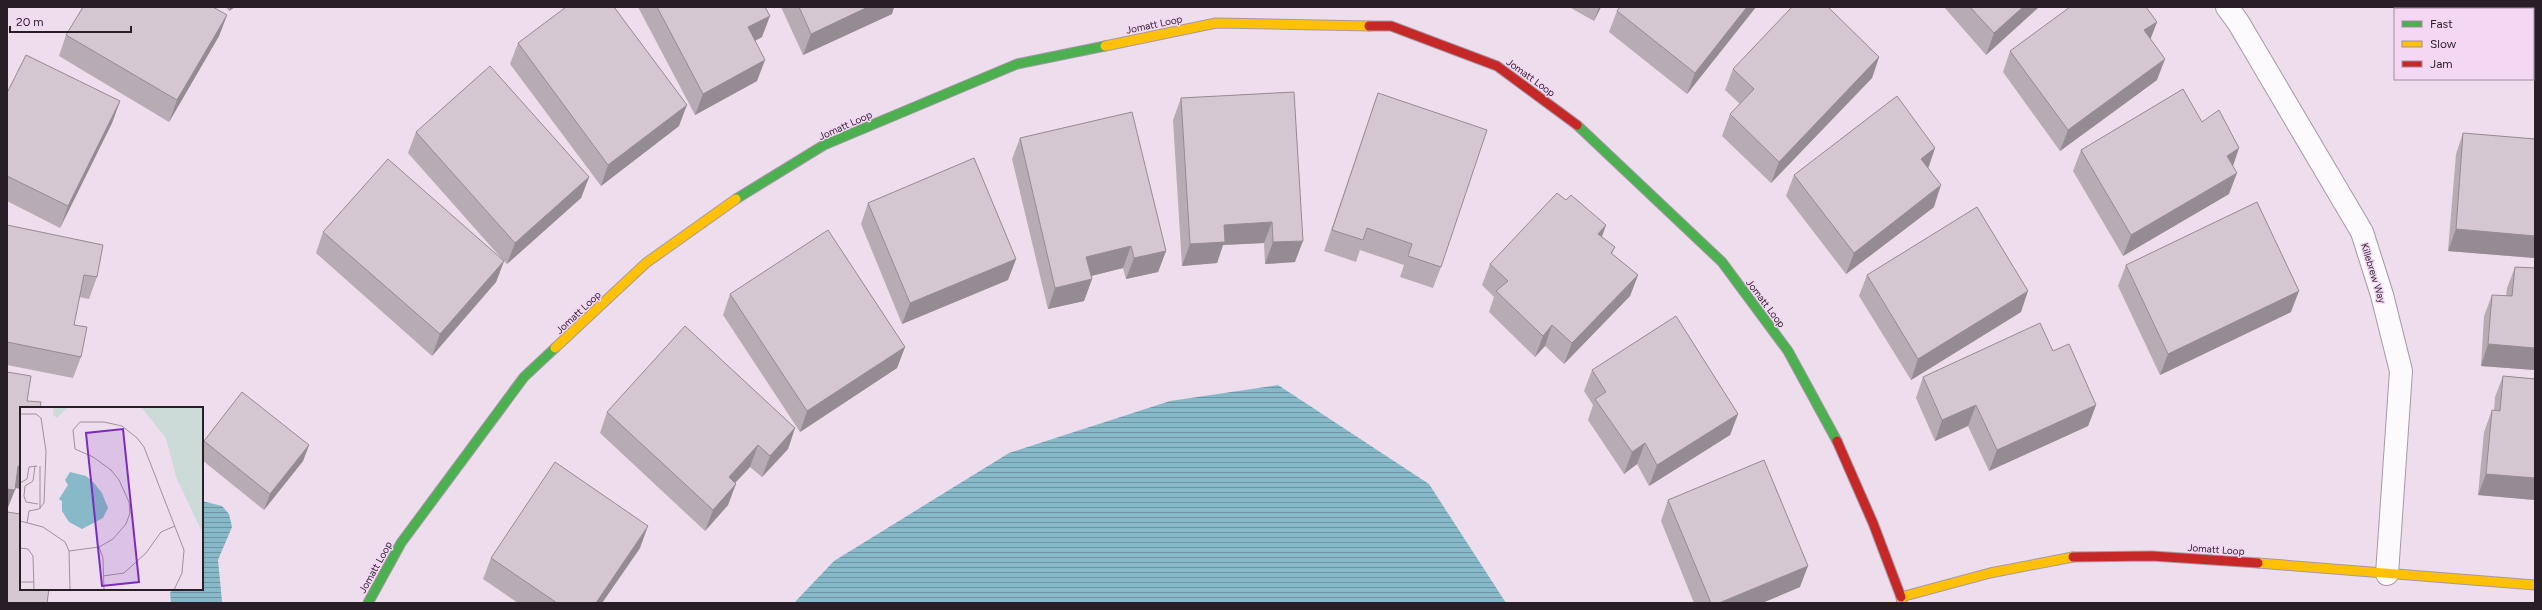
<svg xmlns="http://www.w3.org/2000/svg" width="2542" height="610" font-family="Figtree,sans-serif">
<defs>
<pattern id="water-rules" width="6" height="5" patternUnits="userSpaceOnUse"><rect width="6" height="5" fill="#87b9c8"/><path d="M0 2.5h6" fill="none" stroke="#6e96a2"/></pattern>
</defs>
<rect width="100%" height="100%" fill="#eedded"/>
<g fill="url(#water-rules)">
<polygon points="1278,385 1429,484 1506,603 794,603 834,561 1009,453 1170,401"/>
<polygon points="202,501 222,506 229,514 232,527 218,560 222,601 222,603 171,603 170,593 173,589 202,589"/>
</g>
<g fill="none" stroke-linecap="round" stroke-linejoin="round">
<defs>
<polyline id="street" points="2227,7 2238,22 2362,232 2382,295 2401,371 2387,574"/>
<g id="fast">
<polyline points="1577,125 1722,262 1788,351 1837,441"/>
<polyline points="736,199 824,145 1017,64 1105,46"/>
<polyline points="368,603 401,543 524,377 555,348"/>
</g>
<g id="slow">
<polyline points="1105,46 1216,23 1369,26"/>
<polyline points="555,348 646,263 736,199"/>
<polyline points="2258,563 2535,585"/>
<polyline points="1902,603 1901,597 1990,573 2073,557"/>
</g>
<g id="jam">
<polyline points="1369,26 1391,26 1497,66 1577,125"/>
<polyline points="1837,441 1873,523 1901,597"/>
<polyline points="2073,557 2152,556 2258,563"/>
</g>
</defs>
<use href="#street" stroke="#a699a6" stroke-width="24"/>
<use href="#fast" stroke="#a699a6" stroke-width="11"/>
<use href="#slow" stroke="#a699a6" stroke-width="11"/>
<use href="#jam" stroke="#a699a6" stroke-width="11"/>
<use href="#street" stroke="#fcfafc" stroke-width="22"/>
<use href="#fast" stroke="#4caf50" stroke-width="9"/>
<use href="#slow" stroke="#ffc107" stroke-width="9"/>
<use href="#jam" stroke="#c62828" stroke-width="9"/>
</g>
<g fill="#b7abb4">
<polygon points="226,7 235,7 229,11"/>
<polygon points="638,7 765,7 762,37 755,41 757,81 695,115"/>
<polygon points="781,7 894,7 892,14 803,55"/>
<polygon points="1569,7 1601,7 1594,21"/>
<polygon points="1620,7 1756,7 1687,94 1609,32 1617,11"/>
<polygon points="1944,7 2039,7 1986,55"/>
<polygon points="227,15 219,36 169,122 59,56 66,35"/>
<polygon points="2157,22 2150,39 2157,80 2060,151 2003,72 2010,51"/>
<polygon points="518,43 679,126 601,186 510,64"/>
<polygon points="1879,57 1872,78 1771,183 1722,136 1730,114 1740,104 1725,90 1733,69"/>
<polygon points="1294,92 1295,262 1265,264 1264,243 1223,245 1217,263 1182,266 1173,120 1181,98"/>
<polygon points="7,93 120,101 112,123 60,228 7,201"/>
<polygon points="1378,93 1441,267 1433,288 1400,277 1404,265 1360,250 1356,262 1324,251"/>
<polygon points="2202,122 2233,166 2229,194 2123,256 2073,171 2081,150"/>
<polygon points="416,132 589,177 581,198 507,264 504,261 496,282 432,356 316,253 323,232 502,259 408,153"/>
<polygon points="2463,133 2535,139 2535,258 2448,251 2456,154"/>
<polygon points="1020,138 1166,251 1158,272 1126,279 1123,268 1091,276 1092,279 1084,301 1048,309 1012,159"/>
<polygon points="1935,148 1928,168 1934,207 1846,274 1786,196 1794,175"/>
<polygon points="1566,200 1606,225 1602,237 1615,247 1612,254 1638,275 1630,296 1564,364 1545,346 1535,357 1489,312 1494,297 1482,285 1490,264"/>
<polygon points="868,203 1016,259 1008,280 902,324 861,224"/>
<polygon points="7,225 97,277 89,299 79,297 74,325 81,357 73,378 7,365"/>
<polygon points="2126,265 2291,312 2160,375 2118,286"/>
<polygon points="2515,267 2535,268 2535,370 2481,366 2484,316 2492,295 2506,296 2507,288"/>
<polygon points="1867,275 2021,312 1911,380 1859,296"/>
<polygon points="730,294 905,347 897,368 800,432 723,315"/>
<polygon points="2053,351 2096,405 2088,426 1989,471 1968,426 1935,441 1916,398 1923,377"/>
<polygon points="1592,370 1738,414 1730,435 1649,486 1637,464 1624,474 1588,420 1593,405 1584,391"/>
<polygon points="2503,376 2535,379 2535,500 2478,495 2484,432 2492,410 2494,411 2495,397"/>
<polygon points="607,412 795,428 788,449 762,477 750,467 735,483 728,505 705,531 600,433"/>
<polygon points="204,441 309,445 303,461 264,510 202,460 202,445"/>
<polygon points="1668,500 1800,587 1762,603 1694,603 1661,521"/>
<polygon points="640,548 602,603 518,603 483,579 491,558"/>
</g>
<g fill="#958b92">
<polygon points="231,7 235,7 229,11"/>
<polygon points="868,7 894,7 892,14 803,55 811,34"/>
<polygon points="1599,7 1601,7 1594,21"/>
<polygon points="1747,7 1756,7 1687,94 1695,73"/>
<polygon points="2023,7 2039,7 1986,55 1994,33"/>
<polygon points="227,15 219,36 169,122 177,100"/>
<polygon points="770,16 762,37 740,48 748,27"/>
<polygon points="2157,22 2149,43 2144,30"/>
<polygon points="1879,57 1872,78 1771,183 1779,162"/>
<polygon points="2165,59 2157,80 2060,151 2068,130"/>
<polygon points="765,60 757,81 695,115 703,94"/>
<polygon points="120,101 112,123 60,228 68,206"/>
<polygon points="687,105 679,126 601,186 608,165"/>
<polygon points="1935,148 1928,169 1921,159"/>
<polygon points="2239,148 2232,169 2227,156"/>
<polygon points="2237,173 2229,194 2123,256 2131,235"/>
<polygon points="589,177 581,198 507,264 515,243"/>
<polygon points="1941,185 1934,207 1846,274 1854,253"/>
<polygon points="1272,222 1264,243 1223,245 1217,263 1182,266 1190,244 1224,225"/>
<polygon points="1606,225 1598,247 1598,234"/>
<polygon points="2456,229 2535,236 2535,258 2448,251"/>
<polygon points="1303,241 1295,262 1265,264 1273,242"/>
<polygon points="1131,246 1123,268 1079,279 1086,257"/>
<polygon points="1166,251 1158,272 1126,279 1134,258"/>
<polygon points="1016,259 1008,280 902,324 910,303"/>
<polygon points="504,261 496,282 432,356 440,334"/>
<polygon points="1638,275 1630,296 1564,364 1572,343"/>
<polygon points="1092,279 1084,301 1048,309 1055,288"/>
<polygon points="2028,291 2021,312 1911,380 1918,359"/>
<polygon points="2299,291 2291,312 2160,375 2168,354"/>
<polygon points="1552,325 1545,346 1535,357 1543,336"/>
<polygon points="2488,344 2535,348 2535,370 2481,366"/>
<polygon points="905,347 897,368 800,432 807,411"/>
<polygon points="1976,405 1968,426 1935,441 1942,420"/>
<polygon points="2096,405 2088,426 1989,471 1997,450"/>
<polygon points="1738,414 1730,435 1649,486 1657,465"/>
<polygon points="795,428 788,449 762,477 770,456"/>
<polygon points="1645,443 1637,464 1624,474 1632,452"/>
<polygon points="309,445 303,461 264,510 270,494"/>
<polygon points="758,445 750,467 721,498 729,477"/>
<polygon points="18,466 21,467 21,489 10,487"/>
<polygon points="2486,474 2535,478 2535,500 2478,495"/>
<polygon points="736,484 728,505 705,531 713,510"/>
<polygon points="7,489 15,490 7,510"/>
<polygon points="648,526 640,548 602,603 596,603"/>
<polygon points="1808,566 1800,587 1762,603 1719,603"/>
</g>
<g fill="#d5c7d1" stroke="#958b92">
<polygon points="83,7 213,7 227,15 177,100 66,35"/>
<polygon points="566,7 614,7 687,105 608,165 518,43"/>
<polygon points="657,7 765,7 770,16 748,27 765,60 703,94"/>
<polygon points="799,7 868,7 811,34"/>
<polygon points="1620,7 1747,7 1695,73 1617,11"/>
<polygon points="1792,7 1828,7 1879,57 1779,162 1730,114 1754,89 1733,69"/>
<polygon points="1970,7 2023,7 1994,33"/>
<polygon points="2070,7 2146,7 2157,22 2144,30 2165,59 2068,130 2010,51"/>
<polygon points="26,55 120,101 68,206 7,176 7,93"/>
<polygon points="490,66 589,177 515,243 416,132"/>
<polygon points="2183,89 2202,122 2219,110 2239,148 2227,156 2237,173 2131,235 2081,150"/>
<polygon points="1294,92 1303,241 1273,242 1272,222 1224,225 1225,242 1190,244 1181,98"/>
<polygon points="1378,93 1487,130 1441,267 1408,256 1412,244 1367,228 1363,240 1332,230"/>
<polygon points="1897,96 1935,148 1921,159 1941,185 1854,253 1794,175"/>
<polygon points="1132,112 1166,251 1134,258 1131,246 1086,257 1092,279 1055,288 1020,138"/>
<polygon points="2463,133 2535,139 2535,236 2456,229"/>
<polygon points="974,158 1016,259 910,303 868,203"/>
<polygon points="388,159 504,261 440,334 323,232"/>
<polygon points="1557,193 1566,200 1571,195 1606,225 1598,234 1615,247 1611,253 1638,275 1572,343 1552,325 1543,336 1496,291 1508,281 1490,264"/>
<polygon points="2257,202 2299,291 2168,354 2126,265"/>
<polygon points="1977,207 2028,291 1918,359 1867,275"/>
<polygon points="7,225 103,245 97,277 84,275 74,325 87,327 81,357 7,342"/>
<polygon points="828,230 905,347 807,411 730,294"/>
<polygon points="2515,267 2535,268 2535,348 2488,344 2492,295 2512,296"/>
<polygon points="1676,316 1738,414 1657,465 1645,443 1632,452 1595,399 1606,392 1592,370"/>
<polygon points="2040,323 2053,351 2069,344 2096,405 1997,450 1976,405 1942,420 1923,377"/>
<polygon points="685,326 795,428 770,456 758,445 729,477 736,484 713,510 607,412"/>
<polygon points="7,372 31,376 27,401 41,402 40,408 21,408 21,467 18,466 15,490 7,489"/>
<polygon points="2503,376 2535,379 2535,478 2486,474 2492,410 2500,411"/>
<polygon points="242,392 309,445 270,494 204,441"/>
<polygon points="1764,460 1808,566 1719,603 1711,603 1668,500"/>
<polygon points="555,462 648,526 596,603 557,603 491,558"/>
<polygon points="7,512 21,514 21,589 49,589 47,603 7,603"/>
</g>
<g text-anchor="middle" stroke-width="3" stroke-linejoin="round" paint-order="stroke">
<g font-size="10" fill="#281e28" stroke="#f4d7f3">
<text transform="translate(1154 24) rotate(-12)" y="4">Jomatt Loop</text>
<text transform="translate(1531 77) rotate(36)" y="4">Jomatt Loop</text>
<text transform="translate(845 125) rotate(-24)" y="4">Jomatt Loop</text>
<text transform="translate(2374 273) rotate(73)" y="4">Killebrew Way</text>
<text transform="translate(1766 303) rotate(53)" y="4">Jomatt Loop</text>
<text transform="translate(578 312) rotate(-43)" y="4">Jomatt Loop</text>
<text transform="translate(2216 549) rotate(4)" y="4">Jomatt Loop</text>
<text transform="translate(375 567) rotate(-61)" y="4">Jomatt Loop</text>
</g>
</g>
<g transform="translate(20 407)">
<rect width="183" height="183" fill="#eedded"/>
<path d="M34 0H48L37 11 33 8ZM121 0H183V127L156 70 146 31Z" fill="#cddbd8"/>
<path d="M50 65 66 69 74 76 82 86 88 101 83 111 62 122 49 115 42 104V94L39 92 48 78 45 73Z" fill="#87b9c8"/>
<path fill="none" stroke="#9f919e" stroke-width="1" d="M0 7H16L21 11 26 44 24 96 19 102 9 104 7 116M15 59 13 74 5 79 4 89 6 95 18 97M20 59V102M0 76 7 72 9 60 17 59M0 114 23 120 45 135 49 144 50 183M79 140 93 132 106 117 110 106 109 95 99 73 91 63 73 50 55 42 53 23 60 15H84L102 19 117 31 124 40 164 143 162 166 154 183M0 141 8 142 13 149 14 183M49 144 79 140 83 151 84 183M83 169 104 166 126 146 141 125 155 119M0 175H14"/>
<path fill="#7b2cbf" fill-opacity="0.15" stroke="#7b2cbf" stroke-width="2" d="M103 22 119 175 82 179 66 26Z"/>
<rect width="183" height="183" fill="none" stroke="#281e28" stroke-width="2"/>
</g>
<rect width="2542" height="610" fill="none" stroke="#281e28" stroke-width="16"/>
<rect x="2394" y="8" width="140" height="72" fill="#f4d7f3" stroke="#a28da2"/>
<rect x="2402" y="21" width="20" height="6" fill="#4caf50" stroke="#a28da2"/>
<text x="2430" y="28" font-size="12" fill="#281e28">Fast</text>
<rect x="2402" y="41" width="20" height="6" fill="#ffc107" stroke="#a28da2"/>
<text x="2430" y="48" font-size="12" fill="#281e28">Slow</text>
<rect x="2402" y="61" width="20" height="6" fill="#c62828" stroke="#a28da2"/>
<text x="2430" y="68" font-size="12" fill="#281e28">Jam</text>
<path d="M10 26v6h121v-6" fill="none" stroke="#281e28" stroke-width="2"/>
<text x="16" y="26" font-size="12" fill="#281e28" stroke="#f4d7f3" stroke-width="3" paint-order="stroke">20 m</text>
</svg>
